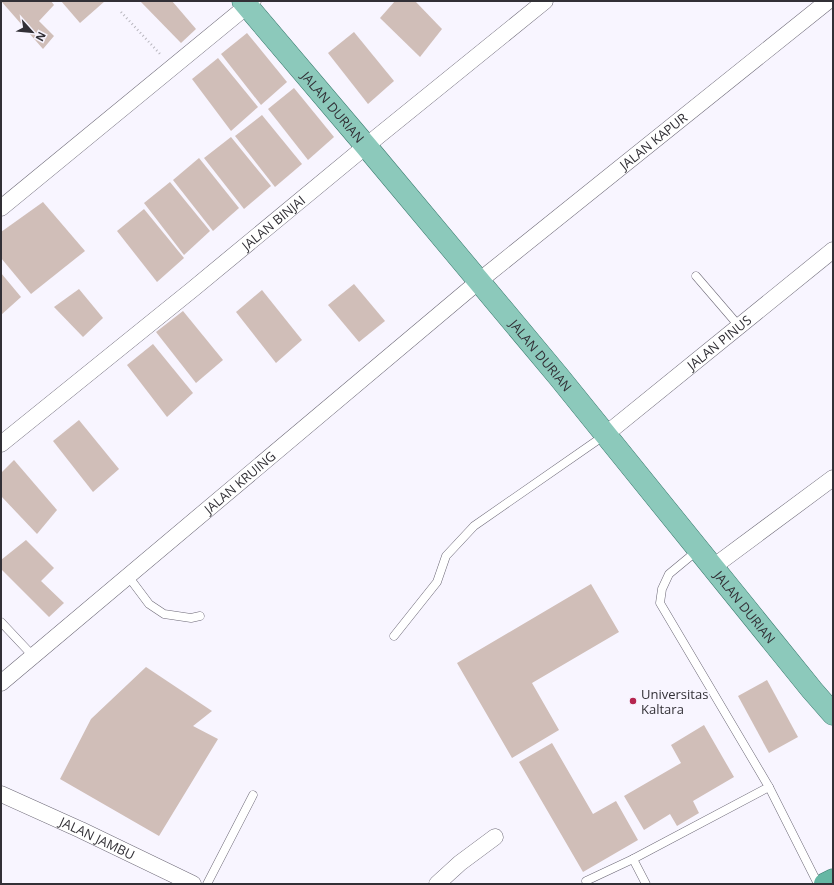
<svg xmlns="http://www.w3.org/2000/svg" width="834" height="885" font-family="'Open Sans',sans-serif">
<rect width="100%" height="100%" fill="#f8f5ff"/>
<g fill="#d0beb8">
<polygon points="1,1 51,1 54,5 39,21 54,36 43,49"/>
<polygon points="61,1 105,1 80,23"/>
<polygon points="140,1 172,1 196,29 181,43"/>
<polygon points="395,1 415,1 442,29 420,57 380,18"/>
<polygon points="354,32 394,81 368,104 328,53"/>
<polygon points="247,33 287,82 261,105 221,54"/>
<polygon points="218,58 258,107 231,131 192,79"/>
<polygon points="294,88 334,137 308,160 268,109"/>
<polygon points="262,115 302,164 275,187 235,136"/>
<polygon points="231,137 271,186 244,209 204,158"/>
<polygon points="199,158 239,208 213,231 173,180"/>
<polygon points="170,182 210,231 184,255 144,203"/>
<polygon points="43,202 85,251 31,294 1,258 1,232"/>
<polygon points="144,209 184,258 157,282 117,231"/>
<polygon points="1,273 21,297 1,315"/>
<polygon points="354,284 385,321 359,342 328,305"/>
<polygon points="79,289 103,318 83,337 54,307"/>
<polygon points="262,290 302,340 276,363 236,312"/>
<polygon points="183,311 223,360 196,383 156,332"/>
<polygon points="153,344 193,393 167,417 127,365"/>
<polygon points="79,420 119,469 93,492 53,441"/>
<polygon points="14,460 57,510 37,534 1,496 1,473"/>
<polygon points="26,540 54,568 41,581 64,603 49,617 1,569 1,560"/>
<polygon points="591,584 619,632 532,683 559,730 512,758 457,663"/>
<polygon points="146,667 212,711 193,726 218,739 159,836 60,779 91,719"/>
<polygon points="767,680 798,737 769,753 738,696"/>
<polygon points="704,725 734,777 693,801 699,813 677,826 670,814 644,830 624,796 681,763 671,745"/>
<polygon points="552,743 593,814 616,801 638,840 583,872 519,762"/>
</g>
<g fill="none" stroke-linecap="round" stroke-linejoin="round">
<defs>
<g id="service">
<polyline points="696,276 739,326"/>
<polyline points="698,550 669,574 662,589 660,603 769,787 818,884"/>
<polyline points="128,576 149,604 164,614 191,618 200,616"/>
<polyline points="1,622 33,656"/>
<polyline points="394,636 437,582 446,556 474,526 605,435"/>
<polyline points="633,859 646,884"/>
<polyline points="586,881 633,859 769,787"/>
<polyline points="207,884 253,795"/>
</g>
<g id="minor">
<polyline points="1,208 253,1"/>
<path id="s1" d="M605 435 833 250"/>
<path id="s2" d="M1 444 193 289 366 146 545 1"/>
<polyline points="713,567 833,478"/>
<path id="s3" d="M1 683 479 281 828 1"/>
<path id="s4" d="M1 794 81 830 193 884"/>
<polyline points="437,884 460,863 495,837"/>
</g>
<g id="primary">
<path id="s5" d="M243 1 366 146 559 377 812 690 833 714"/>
</g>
<polyline id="trunk" points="825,884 833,880"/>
</defs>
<use href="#service" stroke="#6c6876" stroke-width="9"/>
<use href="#minor" stroke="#6c6876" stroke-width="17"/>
<use href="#primary" stroke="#3b7c6f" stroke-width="23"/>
<use href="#trunk" stroke="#3b7c6f" stroke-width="23"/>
<polyline stroke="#b8b6be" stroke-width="2.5" stroke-dasharray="1 3" stroke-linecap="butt" points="121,12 161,55"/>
<use href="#service" stroke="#fff" stroke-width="8"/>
<use href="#minor" stroke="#fff" stroke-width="16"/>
<use href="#primary" stroke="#8cc9bb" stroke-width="22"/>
<use href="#trunk" stroke="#66b7a4" stroke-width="22"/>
</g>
<circle fill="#b52550" stroke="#f8f5ff" stroke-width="1.5" cx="633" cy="701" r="4"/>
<g text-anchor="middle" stroke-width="4" stroke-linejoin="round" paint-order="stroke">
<g font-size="13" fill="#323036" stroke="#f8f5ff">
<text dy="5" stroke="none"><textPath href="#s5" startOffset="139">JALAN DURIAN</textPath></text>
<text dy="5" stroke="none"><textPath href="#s3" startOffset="848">JALAN KAPUR</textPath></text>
<text dy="5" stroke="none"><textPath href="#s2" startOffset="351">JALAN BINJAI</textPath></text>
<text dy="5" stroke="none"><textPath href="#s1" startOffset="147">JALAN PINUS</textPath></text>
<text dy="5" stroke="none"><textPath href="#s5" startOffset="463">JALAN DURIAN</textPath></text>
<text dy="5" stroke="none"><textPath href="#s3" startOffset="312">JALAN KRUING</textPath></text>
<text dy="5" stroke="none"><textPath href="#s5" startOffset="787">JALAN DURIAN</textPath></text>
<text dy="5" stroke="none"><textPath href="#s4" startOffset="106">JALAN JAMBU</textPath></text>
</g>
<g font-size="13" fill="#323036" stroke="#f8f5ff" text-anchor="start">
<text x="641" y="699">Universitas<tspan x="641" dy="15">Kaltara</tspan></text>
</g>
</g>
<rect width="834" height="885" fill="none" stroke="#323036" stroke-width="4"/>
<g transform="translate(32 32) rotate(117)" stroke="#f8f5ff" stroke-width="3" paint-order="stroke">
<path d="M0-3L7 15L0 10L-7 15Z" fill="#323036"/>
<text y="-6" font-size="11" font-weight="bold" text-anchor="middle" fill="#323036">N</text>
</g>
</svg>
